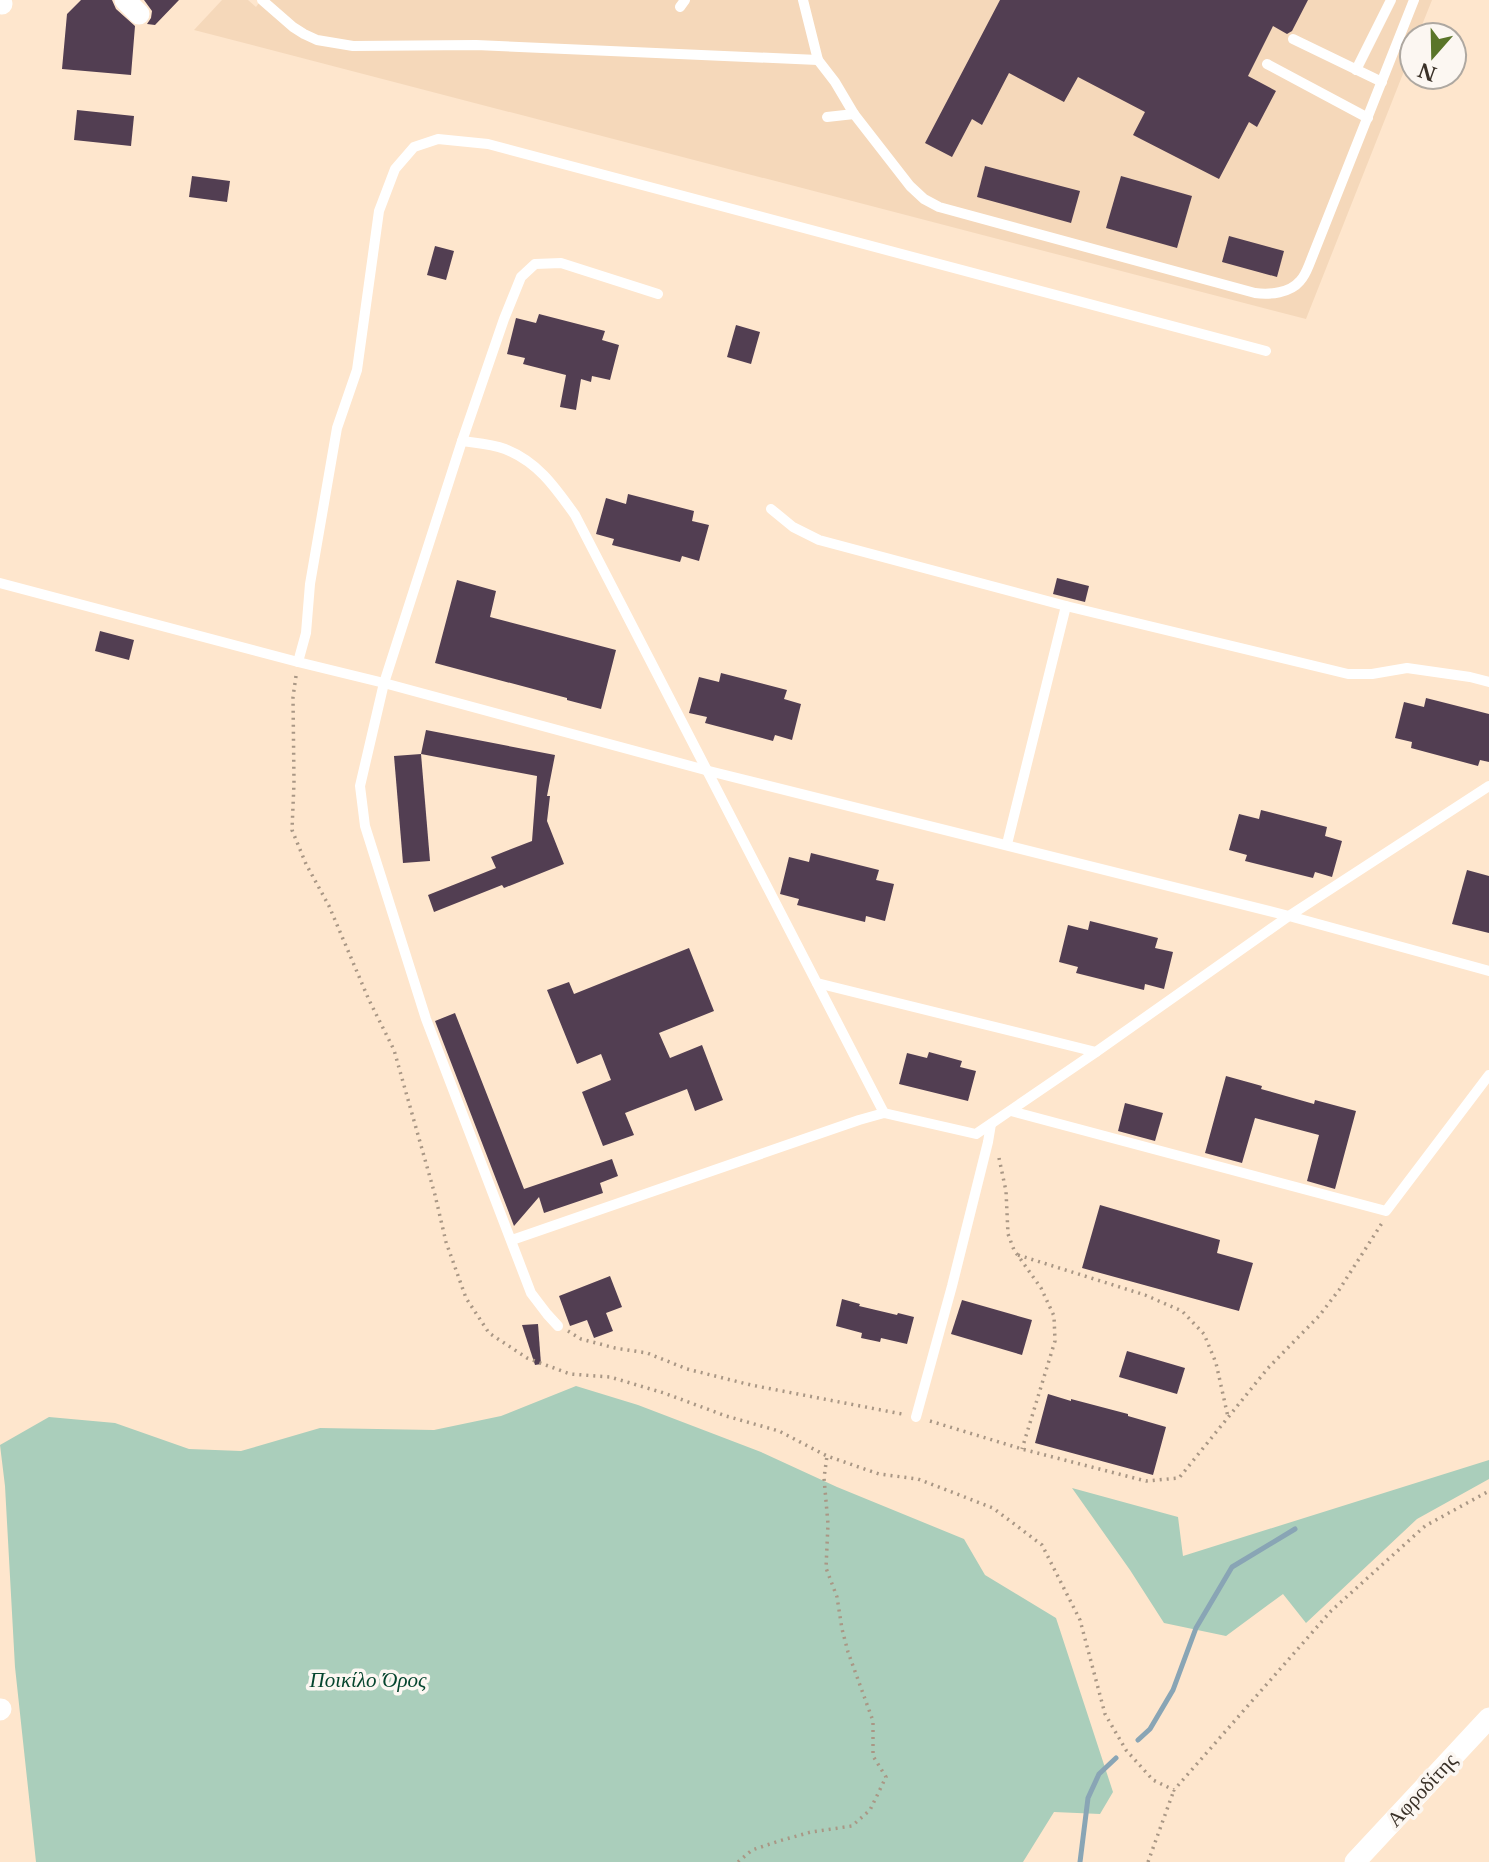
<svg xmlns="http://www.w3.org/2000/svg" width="1489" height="1862" font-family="'Libre Baskerville',serif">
<rect width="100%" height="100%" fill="#fee6cd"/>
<polygon fill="#f5d8ba" points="222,0 248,0 256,7 261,0 1432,0 1418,35 1412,35 1412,51 1306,319 194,30"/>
<g fill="#aacebb">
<polygon points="576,1386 638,1405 761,1452 837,1487 964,1539 985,1575 1056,1618 1113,1792 1100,1814 1054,1812 1023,1862 36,1862 15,1667 5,1486 0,1445 49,1417 115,1423 189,1449 241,1451 320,1428 434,1430 501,1416"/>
<polygon points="1489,1460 1489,1479 1417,1519 1306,1623 1283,1594 1226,1636 1164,1623 1130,1570 1072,1488 1178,1517 1183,1556"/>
</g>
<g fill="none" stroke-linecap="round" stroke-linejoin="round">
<g stroke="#89a5b5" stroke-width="5">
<polyline points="1138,1740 1150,1729 1173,1690 1196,1628 1232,1567 1295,1529"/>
<polyline points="1080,1862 1088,1798 1099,1774 1116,1758"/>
</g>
</g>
<g fill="#523e52">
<polygon points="81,0 112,0 116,9 135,26 131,75 62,69 67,14"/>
<polygon points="144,0 179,0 155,25 147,24 151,18 152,11"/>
<polygon points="1000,0 1308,0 1292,31 1287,34 1273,26 1248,76 1276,91 1257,127 1249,122 1219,179 1133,135 1145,112 1078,77 1064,102 1009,73 982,125 972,119 952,157 925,143"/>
<polygon points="77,110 134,116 131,146 74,140"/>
<polygon points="985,166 1080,191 1071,223 977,197"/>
<polygon points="192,176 230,181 227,202 189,197"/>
<polygon points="1121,176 1192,196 1177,248 1106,228"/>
<polygon points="1229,236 1284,251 1277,277 1222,262"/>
<polygon points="435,246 454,251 446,280 427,275"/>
<polygon points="539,314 605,331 602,340 619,345 610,380 592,376 591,382 581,379 576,410 560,407 566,375 523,364 525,358 507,354 516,318 536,323"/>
<polygon points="736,325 760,332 751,364 727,357"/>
<polygon points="628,494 694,511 692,521 709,525 699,561 682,556 680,562 612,545 614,539 596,534 606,498 626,504"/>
<polygon points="1057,578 1089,586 1085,602 1053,594"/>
<polygon points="457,580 496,591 490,617 616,650 601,709 567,700 567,698 435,663"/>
<polygon points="100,631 134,640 129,660 95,651"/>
<polygon points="721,673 787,690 784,699 801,704 792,740 775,735 773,741 705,723 707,717 689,713 699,677 719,682"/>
<polygon points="1426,698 1489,714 1489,762 1480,760 1478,766 1411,748 1412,742 1395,738 1404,702 1424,707"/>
<polygon points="426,730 555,755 547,796 550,796 547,821 564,864 504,888 502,885 434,912 428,895 496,868 491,857 532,841 537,776 421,754"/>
<polygon points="421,754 430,861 403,863 394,756"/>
<polygon points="1261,810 1327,827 1325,836 1342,841 1332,877 1315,872 1313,878 1245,861 1247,855 1229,850 1239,814 1259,819"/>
<polygon points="811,853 879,870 876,880 894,884 885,921 866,916 865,922 797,905 799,899 780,894 789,857 809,862"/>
<polygon points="1467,870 1489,876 1489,933 1452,924"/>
<polygon points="1090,921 1158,938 1155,948 1173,952 1164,989 1145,984 1144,990 1076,973 1078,967 1059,962 1068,925 1088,930"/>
<polygon points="689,948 714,1011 659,1033 670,1058 702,1045 723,1100 695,1111 687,1089 625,1113 634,1135 603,1146 582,1092 611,1080 601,1054 577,1064 547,990 569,982 574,994"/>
<polygon points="455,1013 524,1189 612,1159 618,1176 600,1183 603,1193 544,1213 539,1197 514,1226 435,1021"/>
<polygon points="929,1052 962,1061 960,1067 976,1071 968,1101 899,1084 907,1053 927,1058"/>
<polygon points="1226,1076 1262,1086 1261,1089 1314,1104 1315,1100 1356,1111 1335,1189 1307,1181 1319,1135 1255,1118 1242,1163 1205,1153"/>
<polygon points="1125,1103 1163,1113 1155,1141 1118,1131"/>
<polygon points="1100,1205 1220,1240 1217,1253 1253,1263 1239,1311 1082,1268"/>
<polygon points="610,1276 622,1307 606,1313 613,1331 594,1338 587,1320 570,1326 559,1296"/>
<polygon points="842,1299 860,1304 859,1306 897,1315 898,1313 914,1317 907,1344 881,1338 880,1342 861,1338 862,1333 836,1326"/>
<polygon points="962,1300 1032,1320 1022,1355 951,1334"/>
<polygon points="538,1324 541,1364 535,1365 522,1325"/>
<polygon points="1127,1351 1185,1368 1177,1394 1119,1377"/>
<polygon points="1048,1394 1071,1401 1071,1399 1128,1414 1128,1416 1166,1427 1153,1475 1035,1443"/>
</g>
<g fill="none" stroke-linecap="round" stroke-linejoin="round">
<g stroke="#a99785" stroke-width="3.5" stroke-dasharray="2 5" stroke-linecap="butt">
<polyline points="296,676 293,697 294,783 292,830 306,864 329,906 369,1000 394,1050 435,1195 446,1242 466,1298 489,1333 527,1358 570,1374 610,1377 664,1393 726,1416 779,1431 827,1456 879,1474 918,1479 993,1508 1042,1545 1080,1620 1105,1714 1126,1750 1153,1780 1174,1790 1331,1611 1425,1526 1489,1491"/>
<polyline points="999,1158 1006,1191 1008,1234 1014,1250 1041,1288 1054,1316 1055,1341 1022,1449"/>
<polyline points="1018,1255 1145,1295 1182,1311 1204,1334 1216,1363 1228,1417"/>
<polyline points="568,1331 581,1339 615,1348 647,1353 687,1369 751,1385 902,1414"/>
<polyline points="930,1421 1022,1449 1146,1481 1179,1478 1268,1368 1319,1316 1339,1290 1382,1223"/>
<polyline points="738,1862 752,1850 779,1841 811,1832 852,1826 870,1810 886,1777 873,1756 873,1721 848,1652 842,1629 837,1597 826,1568 828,1524 824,1478 827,1456"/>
<polyline points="1148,1862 1174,1790"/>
</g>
<g stroke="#fff" stroke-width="10">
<polyline points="262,0 293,27 304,34 317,40 353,46 476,45 818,60"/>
<path d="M803 0 818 60 835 82 854 114 910 186 924 199 939 207 1255 293C1270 295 1290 293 1300 281 1304 277 1307 270 1309 265L1414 0"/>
<polyline points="680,7 685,0"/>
<polyline points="1293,39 1382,82"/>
<polyline points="1267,64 1368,118"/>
<polyline points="1356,70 1391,0"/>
<polyline points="827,117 854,114"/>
<path d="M462 441C476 443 492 444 505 449 538 462 555 487 575 515L884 1113"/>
<polyline points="771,509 793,527 819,540 1066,606 1348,674 1372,674 1407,668 1470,677 1489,682"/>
<polyline points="0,583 298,662 384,683 709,771 1289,916 1489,971"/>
<polyline points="298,662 306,633 310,584 337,428 357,370 379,211 395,169 414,147 438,139 488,144 1266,351"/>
<polyline points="1007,844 1066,606"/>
<polyline points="817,983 1096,1052"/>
<polyline points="1011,1111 1386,1211 1489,1075"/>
<polyline points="512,1240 859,1120 884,1113 976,1134 1096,1052 1289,916 1489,786"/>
<polyline points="558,1326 547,1314 531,1293 426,1019 365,826 360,786 384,683 462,441 504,319 521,277 535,264 561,263 658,294"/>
<polyline points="916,1417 952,1286 988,1142 991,1124"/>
</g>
<g stroke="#fff" stroke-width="21">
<polyline points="125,0 139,14"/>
<polyline points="0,2 2,4"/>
<polyline points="0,1710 1,1709"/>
<polyline points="1355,1862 1489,1718"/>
</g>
</g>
<g text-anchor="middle" stroke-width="7" stroke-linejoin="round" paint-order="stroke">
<g font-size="21" font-style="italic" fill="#05452e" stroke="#fcf7f2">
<text x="368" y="1687">Ποικίλο Όρος</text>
</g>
<g font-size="21" fill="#3a3128" stroke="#fcf7f2">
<text transform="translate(1422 1790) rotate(-47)" y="7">Αφροδίτης</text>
</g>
</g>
<g transform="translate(1433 56) rotate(200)"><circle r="33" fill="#fcf7f2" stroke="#aea8a1" stroke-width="2"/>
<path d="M0-5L12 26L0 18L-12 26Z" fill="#5a7529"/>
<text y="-10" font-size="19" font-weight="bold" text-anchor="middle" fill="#3a3128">N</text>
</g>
</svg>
